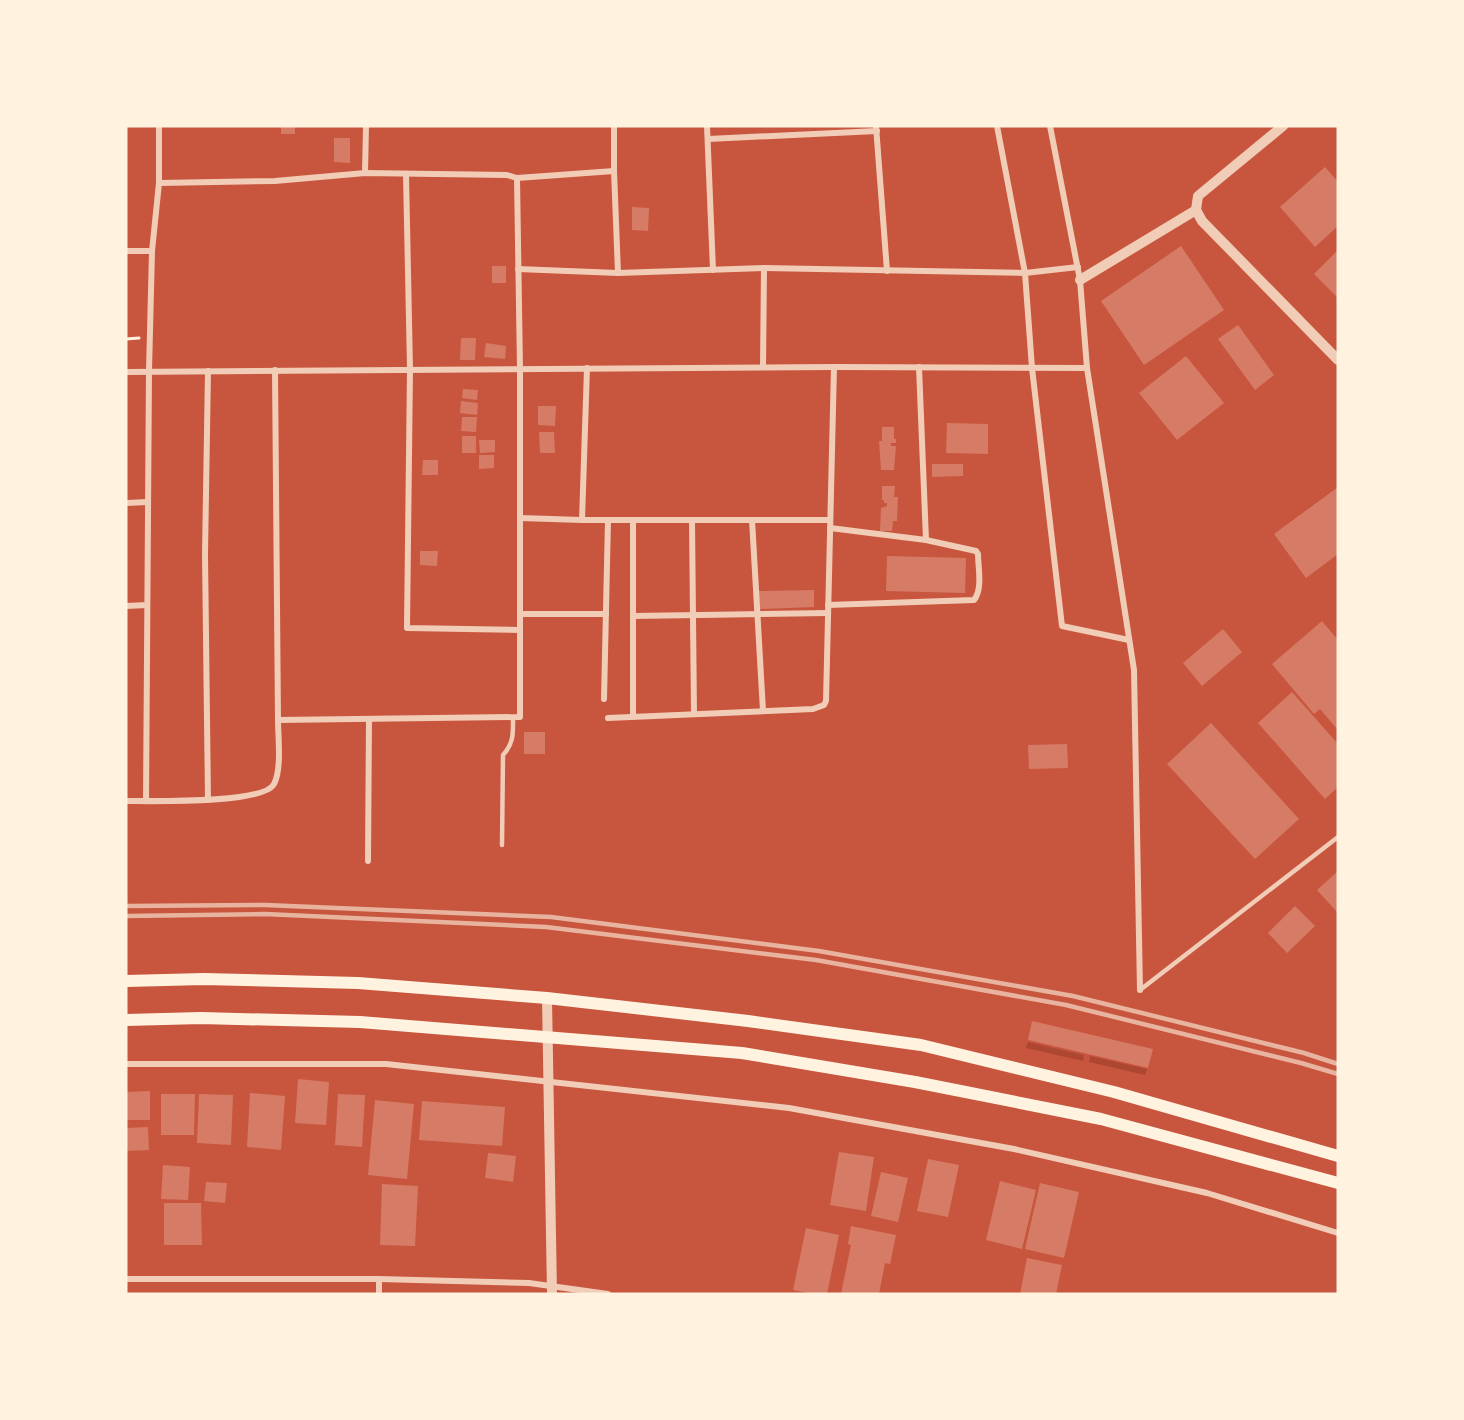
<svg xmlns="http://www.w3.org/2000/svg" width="1464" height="1420" font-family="Roboto,sans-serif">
<rect width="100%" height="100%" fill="#c8553d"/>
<g fill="#ae4732">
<polygon points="1028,1042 1084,1055 1083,1061 1026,1048"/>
<polygon points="1090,1056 1147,1069 1145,1075 1089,1062"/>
</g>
<g fill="#d67c66">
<rect x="281" y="126" width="14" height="8"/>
<polygon points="334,138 350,138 350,163 334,162"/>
<polygon points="1325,167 1338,182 1338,226 1315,247 1280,207"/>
<polygon points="632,207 649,208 648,231 632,230"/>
<polygon points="1181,246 1224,310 1144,365 1101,301"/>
<polygon points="1338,250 1338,298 1314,274"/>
<rect x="492" y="266" width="14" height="17"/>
<polygon points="1238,325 1274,375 1255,390 1218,339"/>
<polygon points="461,338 476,338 475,360 460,360"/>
<polygon points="486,343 506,346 505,359 484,357"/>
<polygon points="1186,356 1224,403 1177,440 1139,393"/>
<polygon points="463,389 478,390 477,400 462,398"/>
<polygon points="461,401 478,403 477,415 460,413"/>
<polygon points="538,406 556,406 555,426 538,425"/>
<polygon points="462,417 477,417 476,432 461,431"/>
<polygon points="947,423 988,424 988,454 946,453"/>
<polygon points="882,427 894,427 894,439 896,439 896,443 891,443 891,446 896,446 894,470 881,470 879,441 882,441"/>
<polygon points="539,432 554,432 555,453 540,453"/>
<rect x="462" y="436" width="14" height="17"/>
<polygon points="479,440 495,440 495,452 480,453"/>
<polygon points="479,455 494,455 494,468 479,469"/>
<polygon points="423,460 438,460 438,475 422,475"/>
<polygon points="932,464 963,464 963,476 932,477"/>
<polygon points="882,486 895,486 894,497 898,497 897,521 893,521 892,531 880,531 881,508 887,506 887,503 884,503 884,500 882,500"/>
<polygon points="1338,487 1338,554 1306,578 1274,534"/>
<polygon points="420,551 438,551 437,566 420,565"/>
<polygon points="887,556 966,558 965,593 886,591"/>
<polygon points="814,590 814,607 759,609 758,591"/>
<polygon points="1322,621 1338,640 1338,730 1320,709 1314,714 1272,664"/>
<polygon points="1223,629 1242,652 1202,686 1183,663"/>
<polygon points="1292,692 1338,744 1338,787 1325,799 1258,723"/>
<polygon points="1211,723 1299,819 1255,859 1167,764"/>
<rect x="524" y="732" width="21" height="22"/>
<polygon points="1067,744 1068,768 1029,769 1028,745"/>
<polygon points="1338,871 1338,913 1317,890"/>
<polygon points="1295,906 1315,926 1287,953 1268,933"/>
<polygon points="1032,1021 1153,1049 1148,1068 1028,1040"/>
<polygon points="298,1079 329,1082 326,1125 295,1123"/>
<polygon points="150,1091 150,1120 126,1120 126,1092"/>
<polygon points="250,1093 285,1096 281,1150 247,1147"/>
<polygon points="161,1094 195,1094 194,1135 161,1135"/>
<polygon points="199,1094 233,1095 231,1145 197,1143"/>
<polygon points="338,1094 365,1095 362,1147 335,1145"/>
<polygon points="375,1100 414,1104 407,1179 368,1175"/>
<polygon points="422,1101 505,1107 502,1146 419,1140"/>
<polygon points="148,1127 149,1150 126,1151 126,1128"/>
<polygon points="839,1152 874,1157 866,1211 830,1205"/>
<polygon points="488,1153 516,1156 513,1182 485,1178"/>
<polygon points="928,1159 959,1165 948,1217 917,1211"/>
<polygon points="163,1165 190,1167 188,1200 161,1199"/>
<polygon points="881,1172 908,1178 898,1222 871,1216"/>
<polygon points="1000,1181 1036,1190 1022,1249 986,1240"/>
<polygon points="206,1182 227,1183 225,1203 204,1201"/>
<polygon points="1040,1183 1079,1192 1064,1258 1025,1249"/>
<polygon points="382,1184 418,1186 415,1246 380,1245"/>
<polygon points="164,1203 201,1203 202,1245 164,1245"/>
<polygon points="851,1226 896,1235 890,1264 885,1263 879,1294 841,1294 851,1245 848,1244"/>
<polygon points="806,1228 839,1235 827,1294 813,1294 793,1290"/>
<polygon points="1027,1258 1062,1265 1056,1294 1020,1294"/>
</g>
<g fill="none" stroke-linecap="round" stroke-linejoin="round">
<polyline stroke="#fff3e0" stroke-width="3" points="126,339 139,338"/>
<g stroke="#f1ccb7" stroke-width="4.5">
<path d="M502 845 503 755C514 743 513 733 513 718"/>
<polyline points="1140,990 1338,837"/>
</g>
<g stroke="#f1ccb7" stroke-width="6">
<polyline points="614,126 614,171 618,273"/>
<polyline points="707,126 713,270"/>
<polyline points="876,126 887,271"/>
<polyline points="997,126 1025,273 1032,368 1062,626 1129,640"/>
<polyline points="1050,126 1080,280 1087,368 1134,670 1140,990"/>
<polyline points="708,139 877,131"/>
<polyline points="365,173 366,126"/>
<polyline points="406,174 410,369 407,628 520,630"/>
<polyline points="517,178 614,171"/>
<polyline points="159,183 275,181 365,173 507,175 517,178 520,369 520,717 278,720"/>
<polyline points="126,251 152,251"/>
<polyline points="518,269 618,273 764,268 1025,273 1078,267"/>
<polyline points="763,367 764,268"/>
<polyline points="208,371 205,554 208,800"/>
<polyline points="126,372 834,367 1087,368"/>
<polyline points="126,503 148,502"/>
<polyline points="520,518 582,520 830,520"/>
<polyline points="582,520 587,368"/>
<polyline points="633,520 633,716"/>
<polyline points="692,520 694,714"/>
<polyline points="752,520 763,711"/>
<polyline points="830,528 926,540 919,367"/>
<path d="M828 605 974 600C983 589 978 567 978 554L976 551 926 540"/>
<polyline points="126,606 147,605"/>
<polyline points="520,614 606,614"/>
<polyline points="633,616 828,613"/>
<polyline points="604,699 608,520"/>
<polyline points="608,718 813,709 824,705 826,701 834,367"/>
<path d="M126 801C150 801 264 804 274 784 282 769 278 737 278 720L275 370"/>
<polyline points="146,801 149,371 152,251 159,183 159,126"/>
<polyline points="368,861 369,719"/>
<polyline points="126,1064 386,1064 789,1108 1014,1149 1207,1193 1338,1233"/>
<polyline points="126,1279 379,1279 529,1283 608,1294"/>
<polyline points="379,1279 379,1294"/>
</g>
<g stroke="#f1ccb7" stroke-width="10">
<polyline points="1283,126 1198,196 1196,210 1202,221 1338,360"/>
<polyline points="1080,280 1196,210"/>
<polyline points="547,998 552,1294"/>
</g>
<g stroke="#fff3e0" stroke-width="12">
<polyline points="126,981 204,979 358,983 547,998 748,1021 921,1045 1114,1092 1338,1156"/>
<polyline points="126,1020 201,1018 360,1022 742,1053 915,1082 1101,1119 1338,1183"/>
</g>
<g stroke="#e9b49f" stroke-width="4.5">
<polyline points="126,906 265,905 551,917 819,951 1073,996 1304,1053 1338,1064"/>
<polyline points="126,916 265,914 546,927 816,960 1066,1005 1301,1063 1338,1074"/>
</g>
</g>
<rect width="1464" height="1420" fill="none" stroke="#fff3e0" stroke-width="255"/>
</svg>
